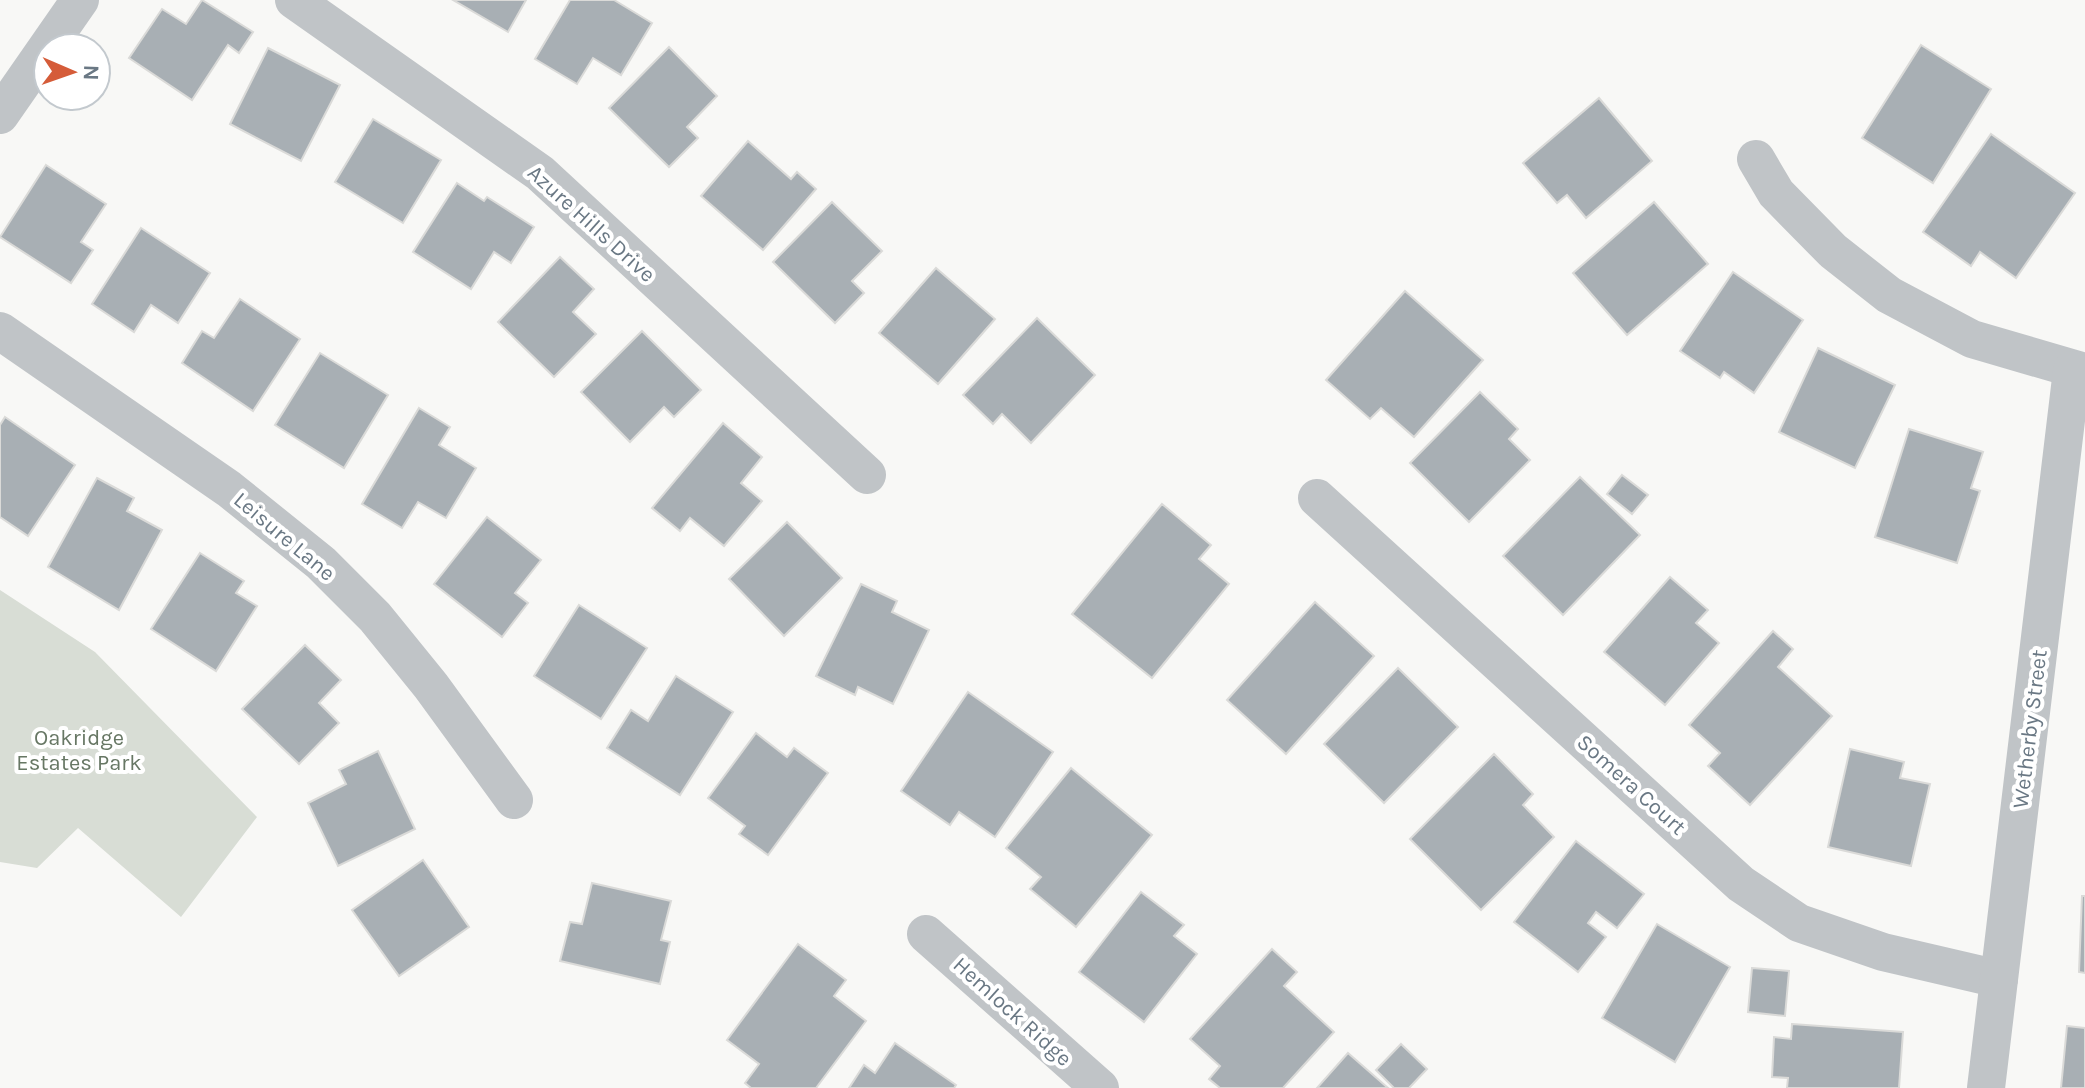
<svg xmlns="http://www.w3.org/2000/svg" width="2085" height="1088" font-family="Karla,sans-serif">
<rect width="100%" height="100%" fill="#f8f8f6"/>
<polygon fill="#d8ddd5" points="0,590 95,652 257,817 181,917 78,828 37,868 0,862"/>
<g fill="#a8afb4" stroke="#dadad8" stroke-width="2">
<polygon points="202,0 253,32 239,53 228,45 192,100 129,58 162,9 186,24"/>
<polygon points="453,0 526,0 508,32"/>
<polygon points="570,0 614,0 652,23 621,75 593,58 577,84 535,59"/>
<polygon points="1921,45 1991,89 1933,183 1862,138"/>
<polygon points="669,47 717,96 687,127 698,138 669,167 609,108"/>
<polygon points="268,48 340,85 301,161 230,124"/>
<polygon points="1599,98 1652,161 1586,218 1567,195 1557,203 1523,163"/>
<polygon points="373,119 441,160 403,223 335,182"/>
<polygon points="1991,134 2075,193 2016,278 1980,252 1971,266 1923,232"/>
<polygon points="748,141 791,179 797,172 816,189 763,250 701,196"/>
<polygon points="46,165 106,204 81,242 93,250 71,283 0,237"/>
<polygon points="457,183 484,201 487,197 534,227 511,263 494,252 471,289 413,252"/>
<polygon points="832,202 882,251 852,281 864,293 835,323 773,262"/>
<polygon points="1654,202 1708,264 1627,335 1573,273"/>
<polygon points="141,228 210,273 178,323 151,305 134,332 92,304"/>
<polygon points="560,257 594,289 573,312 596,334 554,377 498,322"/>
<polygon points="936,268 995,319 938,384 879,333"/>
<polygon points="1733,272 1803,320 1754,393 1724,372 1720,378 1680,351"/>
<polygon points="1405,291 1483,360 1414,437 1381,408 1370,419 1326,380"/>
<polygon points="240,299 300,339 253,411 182,363 202,331 214,338"/>
<polygon points="1037,318 1095,375 1031,443 1002,414 993,424 963,395"/>
<polygon points="642,331 701,390 674,417 664,407 630,442 581,392"/>
<polygon points="1818,348 1895,385 1855,468 1779,432"/>
<polygon points="320,353 388,395 344,468 275,425"/>
<polygon points="1480,392 1518,429 1509,439 1530,460 1469,522 1410,463"/>
<polygon points="419,408 450,427 439,445 476,468 446,518 418,502 402,528 362,504"/>
<polygon points="5,417 75,465 28,536 0,517 0,425"/>
<polygon points="723,423 762,457 741,483 762,501 724,546 690,518 680,531 652,508"/>
<polygon points="1909,429 1983,452 1971,488 1980,491 1957,563 1875,537"/>
<polygon points="1622,475 1648,495 1632,514 1607,494"/>
<polygon points="1580,477 1640,535 1563,615 1503,556"/>
<polygon points="97,478 134,498 127,511 162,530 119,610 48,567"/>
<polygon points="1162,504 1211,545 1199,559 1229,584 1152,678 1072,614"/>
<polygon points="487,517 541,560 515,593 528,603 502,637 434,584"/>
<polygon points="787,522 842,578 784,636 729,579"/>
<polygon points="200,553 244,581 236,593 257,606 216,671 151,629"/>
<polygon points="1670,577 1708,610 1696,623 1719,643 1665,705 1604,652"/>
<polygon points="861,584 897,601 892,612 929,630 893,704 858,687 855,695 816,676"/>
<polygon points="1315,602 1374,656 1286,754 1227,700"/>
<polygon points="579,605 647,648 601,719 534,676"/>
<polygon points="1773,631 1793,649 1778,667 1832,716 1750,805 1708,766 1720,753 1689,725"/>
<polygon points="305,645 341,680 319,703 339,723 299,764 242,709"/>
<polygon points="1398,668 1458,727 1384,803 1324,744"/>
<polygon points="676,676 733,712 680,795 607,748 631,710 648,721"/>
<polygon points="968,692 1053,752 995,837 959,812 950,825 901,791"/>
<polygon points="756,733 787,757 794,748 828,773 768,855 739,834 745,826 708,798"/>
<polygon points="1850,749 1904,762 1900,778 1930,784 1911,866 1828,847"/>
<polygon points="378,751 415,829 338,866 308,803 346,784 339,770"/>
<polygon points="1494,754 1533,794 1523,805 1554,837 1481,910 1410,839"/>
<polygon points="1071,768 1152,835 1076,927 1030,889 1041,877 1006,848"/>
<polygon points="1576,841 1644,894 1617,928 1596,912 1588,923 1606,937 1578,972 1514,922"/>
<polygon points="423,860 469,927 399,976 352,910"/>
<polygon points="592,883 671,901 661,940 670,942 660,984 560,961 570,922 582,924"/>
<polygon points="1141,892 1184,925 1174,936 1197,954 1144,1022 1079,972"/>
<polygon points="2082,896 2085,896 2085,973 2079,972"/>
<polygon points="1657,924 1730,967 1675,1062 1602,1018"/>
<polygon points="798,944 846,980 834,996 866,1021 816,1088 751,1088 745,1083 759,1064 727,1040"/>
<polygon points="1272,949 1297,972 1284,986 1334,1032 1283,1088 1220,1088 1209,1079 1220,1066 1190,1039"/>
<polygon points="1752,968 1789,971 1785,1016 1748,1012"/>
<polygon points="1792,1024 1903,1032 1899,1088 1787,1088 1788,1078 1772,1077 1774,1037 1791,1039"/>
<polygon points="2067,1026 2085,1028 2085,1088 2061,1088"/>
<polygon points="895,1043 956,1085 954,1088 849,1088 864,1065 875,1073"/>
<polygon points="1401,1044 1427,1069 1409,1088 1394,1088 1376,1070"/>
<polygon points="1348,1053 1388,1088 1317,1088"/>
</g>
<g fill="none" stroke-linecap="round" stroke-linejoin="round">
<g stroke="#c0c4c7" stroke-width="38">
<polyline points="294,0 540,173 867,475"/>
<polyline points="0,115 80,0"/>
<polyline points="1756,159 1776,193 1833,251 1889,295 1972,339 2085,372"/>
<polyline points="0,331 229,489 321,563 375,617 431,686 514,800"/>
<polyline points="1317,498 1741,884 1799,923 1883,952 1999,979"/>
<polyline points="926,934 1100,1088"/>
<polyline points="1986,1088 2072,370"/>
</g>
</g>
<g text-anchor="middle" stroke-width="8" stroke-linejoin="round" paint-order="stroke">
<g font-size="22" fill="#6a7884" stroke="#fff">
<text transform="translate(592 223) rotate(42)" y="8">Azure Hills Drive</text>
<text transform="translate(285 536) rotate(40)" y="8">Leisure Lane</text>
<text transform="translate(2029 729) rotate(-83)" y="8">Wetherby Street</text>
<text transform="translate(1632 784) rotate(42)" y="8">Somera Court</text>
<text transform="translate(1013 1011) rotate(42)" y="8">Hemlock Ridge</text>
</g>
<g font-size="22" fill="#677764" stroke="#fff">
<text x="79" y="745">Oakridge<tspan x="79" dy="25">Estates Park</tspan></text>
</g>
</g>
<g transform="translate(72 72) rotate(92)"><circle r="38" fill="#ffffff" stroke="#c3c9ce" stroke-width="2"/>
<path d="M0-6L14 30L0 20L-14 30Z" fill="#d55c39"/>
<text y="-12" font-size="22" font-weight="bold" text-anchor="middle" fill="#6a7884">N</text>
</g>
</svg>
